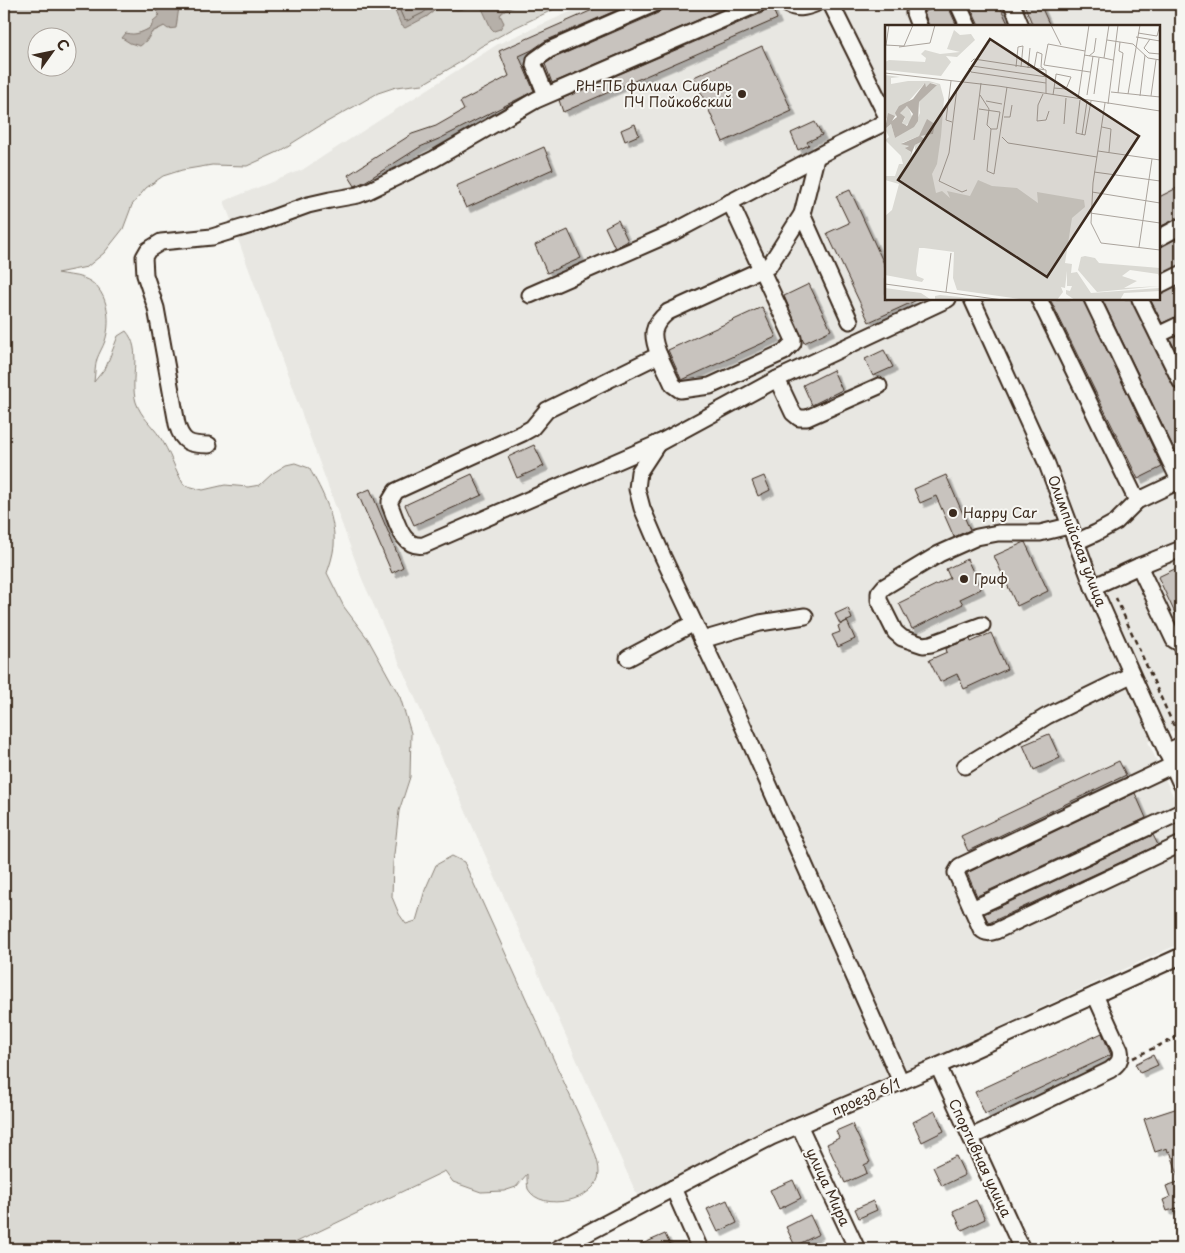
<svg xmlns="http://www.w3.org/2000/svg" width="1185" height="1253" font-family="'Playpen Sans',sans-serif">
<defs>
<filter id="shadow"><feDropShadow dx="4.5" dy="4.5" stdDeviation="0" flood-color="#0004"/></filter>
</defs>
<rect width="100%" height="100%" fill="#f6f6f2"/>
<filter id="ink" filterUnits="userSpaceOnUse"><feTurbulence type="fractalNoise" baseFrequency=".02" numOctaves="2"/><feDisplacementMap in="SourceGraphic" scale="10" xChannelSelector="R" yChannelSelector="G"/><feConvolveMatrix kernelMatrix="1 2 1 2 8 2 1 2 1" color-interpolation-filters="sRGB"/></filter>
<g filter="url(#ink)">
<path fill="#e8e7e2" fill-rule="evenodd" d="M588 4H1181V727L1148 742 1181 813V943L637 1195 362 579 224 201 302 170 498 44ZM886 26H1159V299H886Z"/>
<path fill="#dad9d3" stroke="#8a8278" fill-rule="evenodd" d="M4 4H169L165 8 160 6C160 23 148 32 132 35L146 42 152 32 164 26 179 7 176 4H392L394 10 426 17 443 4C461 17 465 4 480 4V7L500 15C514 0 545 4 565 4L514 28 480 47 459 63 423 84 396 87 378 93 318 127 278 152 247 166 212 165 182 170 163 176 146 188 132 205 123 229 104 253 87 267 57 273C66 275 75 275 83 278 108 286 112 320 105 341 103 347 99 353 97 359 95 366 95 374 94 382L106 367 118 336 126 331C143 350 129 379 136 402 141 417 152 425 160 437 170 452 175 470 184 485L203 490 225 485 248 487 260 485 273 473 286 465 295 463 309 468C323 492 336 518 334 546 333 555 330 565 327 573L344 607 368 639 400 697 411 733 410 777 399 811 393 863 392 897 399 914 406 924 416 921 425 890 436 865 452 856 464 862 582 1122C587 1134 600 1161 599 1173 598 1201 541 1213 528 1189 527 1185 527 1178 527 1174L516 1187 504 1191 481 1192 453 1182 445 1171 282 1249H4ZM38 38H68V68H38Z"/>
<g fill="#b6b0a9" stroke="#857a71">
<path d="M169 4H176L179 7 176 28 168 29 164 26C161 28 155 30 152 32 148 36 146 42 140 46L130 43 122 38 126 33C136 36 142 32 151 28L153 21 160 15 154 9 158 11 160 6 165 8Z"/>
<path d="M392 4H473C463 11 453 10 443 4L426 17 405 28 401 25Z"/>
<polygon points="480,4 516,4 504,10 500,15 504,23 500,29 494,31 491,28"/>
</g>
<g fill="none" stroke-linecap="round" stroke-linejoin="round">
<polyline stroke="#6c6056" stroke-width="1" points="397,4 404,20 407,21 423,13 435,4"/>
</g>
<g fill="#c8c3be" stroke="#3b2a1e" filter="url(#shadow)">
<polygon points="606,4 631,4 545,41 532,50 519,56 534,91 441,138 420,147 366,181 355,186 348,175 412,134 436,126 464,110 460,102 509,76 499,51"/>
<polygon points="663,4 729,4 730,6 552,83 545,64 554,58 658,13 662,9"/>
<polygon points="943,4 947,4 957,26 929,26 924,12"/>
<polygon points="969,4 999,4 1009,26 979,26"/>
<polygon points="1024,4 1040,4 1050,26 1033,26"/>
<polygon points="771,5 777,19 563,112 559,100 762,13 767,7"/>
<polygon points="762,46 792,111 723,142 694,77"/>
<polygon points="815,122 822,135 807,142 809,145 798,150 791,133"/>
<polygon points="635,124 639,135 625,141 621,130"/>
<polygon points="544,147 553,169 466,208 456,186"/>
<polygon points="1181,186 1181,217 1159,227 1159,197"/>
<polygon points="850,190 886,268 886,299 919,299 869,322 827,233 849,223 836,196"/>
<polygon points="618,220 628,241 615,248 605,227"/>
<polygon points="568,230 581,258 547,273 535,245"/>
<polygon points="1181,237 1181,265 1159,275 1159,247"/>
<polygon points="809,284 831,330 804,343 784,296"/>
<polygon points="1181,284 1181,315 1162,323 1150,299 1159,299 1159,294"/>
<polygon points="1050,299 1083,299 1162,467 1138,479"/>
<polygon points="1102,299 1131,299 1173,386 1176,390 1181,391 1181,458 1179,459"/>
<polygon points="762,307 776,337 682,380 681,379 668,350"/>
<polygon points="1181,334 1181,361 1170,339"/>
<polygon points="884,350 893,367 873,376 865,359"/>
<polygon points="833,370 842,390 812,405 803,385"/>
<polygon points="534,445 544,466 517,478 508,457"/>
<polygon points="472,474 482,495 414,525 405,505"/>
<polygon points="946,475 970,530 954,537 936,496 920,503 914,489"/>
<polygon points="764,476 770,490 758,496 752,481"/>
<polygon points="370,489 403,567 392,573 358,494"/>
<polygon points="1025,542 1048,591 1017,606 994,556"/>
<polygon points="967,559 981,589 960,599 963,604 912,629 899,603 950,578 946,569"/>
<polygon points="1181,566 1181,626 1158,577"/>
<polygon points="848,608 852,619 840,624 835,614"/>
<polygon points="847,621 855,639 838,647 832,635 840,632 838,626"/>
<polygon points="991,633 1007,669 964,689 957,674 940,682 929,660 947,652 946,649 949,647 970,639 971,642"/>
<polygon points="1049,734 1060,758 1034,770 1023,745"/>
<polygon points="1119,761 1126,775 968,851 961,836"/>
<polygon points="1135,793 1146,818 977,896 967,873"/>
<polygon points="1153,835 1158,845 989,923 984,914"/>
<polygon points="1102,1033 1111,1055 985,1114 975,1092"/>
<polygon points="1153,1055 1158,1065 1140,1073 1135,1064"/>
<polygon points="1181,1107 1181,1178 1179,1178 1170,1151 1168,1152 1167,1148 1155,1152 1144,1119"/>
<polygon points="935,1111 944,1131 922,1142 913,1122"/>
<polygon points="852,1124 870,1162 864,1165 867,1173 845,1183 827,1144 839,1138 836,1131"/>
<polygon points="956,1156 965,1175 942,1186 933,1167"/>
<polygon points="793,1180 801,1198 779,1209 770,1190"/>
<polygon points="1181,1181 1181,1207 1167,1211 1163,1200 1170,1197 1166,1186"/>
<polygon points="727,1200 737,1223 718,1232 707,1209"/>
<polygon points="976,1200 985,1219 962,1230 953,1211"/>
<polygon points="873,1201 877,1210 859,1218 855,1209"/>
<polygon points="810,1215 819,1234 795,1246 786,1227"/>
<polygon points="665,1234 672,1249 631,1249"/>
</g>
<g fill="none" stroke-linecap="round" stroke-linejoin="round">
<defs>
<g id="minor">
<path d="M787 4C797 10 805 8 815 4"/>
<polyline points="831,4 886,115"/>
<polyline points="916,4 914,13 919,26"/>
<polyline points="958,4 968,26"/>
<polyline points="1012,4 1021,26"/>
<polyline points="546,95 534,65 535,60 549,50 654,4"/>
<path d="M816 158 802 214 769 266 668 312C651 326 651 335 659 355L547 410 532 428 523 433 396 491 390 501V505C397 522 402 549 424 545L659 443 777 379 948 299"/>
<polyline points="802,214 850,321"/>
<polyline points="1159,238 1181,226"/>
<polyline points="1159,285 1181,274"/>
<polyline points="530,295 672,233 831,149 886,122"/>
<polyline points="972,299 1047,464 1093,587 1181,784"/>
<polyline points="1039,299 1137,501"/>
<polyline points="1092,299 1179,480"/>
<polyline points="1140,299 1181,382"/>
<polyline points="1158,335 1181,324"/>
<polyline points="659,355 673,385 680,390 710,386 784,352 793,343 793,338 730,202"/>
<polyline points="777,379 793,413 799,418 807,418 879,386"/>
<polyline points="658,443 639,472 637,489 642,508 663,557 742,724 901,1082"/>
<path d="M209 445C190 445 182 443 177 424L156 308 145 275 144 257 148 250 161 242 212 237 261 222 308 205 330 200 358 195 368 191 434 159 536 100 758 4"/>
<polyline points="1076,542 1096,533 1116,522 1137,501 1181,480"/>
<polyline points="1139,566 1174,640 1181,644"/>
<polyline points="1093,587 1139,566 1181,549"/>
<polyline points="982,625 931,644 923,645 902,638 895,632 879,600 879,593 884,587 939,554 977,537 998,533 1040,533 1069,526"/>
<polyline points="702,640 760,623 805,616"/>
<polyline points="628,658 694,623"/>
<polyline points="1166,752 1181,745"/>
<path d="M1173 765 960 866 956 873 981 929C986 934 990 933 996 931L1181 844"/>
<polyline points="965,766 1047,716 1131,675"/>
<polyline points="972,909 1181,812"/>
<polyline points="938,1066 1022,1249"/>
<polyline points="799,1125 857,1249"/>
<path d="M971 1137 1110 1070C1118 1064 1122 1060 1120 1050L1095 995"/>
<polyline points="673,1188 700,1249"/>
<polyline points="557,1249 771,1137 938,1066 1181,956"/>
</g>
</defs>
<use href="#minor" stroke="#3b2a1e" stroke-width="19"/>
<g stroke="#3b2a1e" stroke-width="2.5" stroke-dasharray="5 4" stroke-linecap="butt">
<polyline points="1116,598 1177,733"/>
<polyline points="1133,1058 1181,1035"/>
</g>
<use href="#minor" stroke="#f6f6f2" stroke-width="15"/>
</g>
</g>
<g fill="#3b2a1e" stroke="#f6f6f2" stroke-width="2">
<circle cx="742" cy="94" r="5"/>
<circle cx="953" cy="513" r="5"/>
<circle cx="964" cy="579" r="5"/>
</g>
<g text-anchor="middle" stroke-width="4" stroke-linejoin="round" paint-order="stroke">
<g font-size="14" fill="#3b2a1e" stroke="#f6f6f2" text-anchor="start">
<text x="732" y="91" text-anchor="end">РН-ПБ филиал Сибирь<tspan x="732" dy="16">ПЧ Пойковский</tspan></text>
<text x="963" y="518">Happy Car</text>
<text x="974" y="584">Гриф</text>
</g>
<g font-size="14" fill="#3b2a1e" stroke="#f6f6f2">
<text transform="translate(1077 541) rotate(69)" y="5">Олимпийская улица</text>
<text transform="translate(866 1097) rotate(-23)" y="5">проезд 6/1</text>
<text transform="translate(980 1158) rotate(65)" y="5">Спортивная улица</text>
<text transform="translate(828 1187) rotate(65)" y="5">улица Мира</text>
</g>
</g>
<g transform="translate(885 25)">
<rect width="275" height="275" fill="#f6f6f2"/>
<path d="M69 5 75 10 86 9 90 15 72 32 61 31 66 37 56 51 0 45V37L4 35 40 37 41 33 36 29 40 25 55 29 75 27 62 24ZM0 50 15 52 6 53V59L23 56H44L55 59 59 74 56 111 52 139 47 149 51 168 57 166 65 173 62 166 85 171 93 155 107 161 132 163 153 178 152 167 199 175 200 182 187 193 180 238 187 239 186 248 192 247 206 268 275 263V266L239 268 235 275H190L181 269V265L185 266 187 261H182V246L180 263 176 262 178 267 172 275H141L72 265 68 253 69 227 39 223H34L31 246 32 251 39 254 37 257 0 250V191L7 185 14 159 0 155V151H10L14 139H18L16 131 0 115 4 112 0 104 6 99 10 113 29 101 35 88 34 77 52 59 45 58 41 62 39 59 5 97 9 91 3 89 4 94 0 93ZM43 95 49 99 48 109 36 111 40 115 30 120V126L25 132 26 128 21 122 24 121 17 118 34 111ZM23 81 28 94 20 101 17 97 20 94 15 88 16 84ZM200 231 210 233 214 238 275 243V253L273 249 245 245 237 251 252 256 239 263 275 261 212 267 193 245 196 232ZM0 263 36 268 45 274H0ZM55 270 75 272 95 275H50V271Z" fill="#dad9d3" fill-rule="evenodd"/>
<path d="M45 58 52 60 34 77 33 96 29 102 10 113 6 99 0 104 3 88 10 91 7 96 12 92 10 88 14 81 28 74 40 58 41 62ZM22 81 28 89 22 101 17 98 20 92 15 88ZM42 94 50 99 48 109 36 111 40 115 30 120 25 132 26 127 20 123 24 121 16 119 34 111Z" fill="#b6b0a9" fill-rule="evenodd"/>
<path fill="none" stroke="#aba49d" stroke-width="1" d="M166 0 176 20M224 0 219 33 228 35M253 8 272 11 275 0M251 12 275 16M265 14 259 23 264 28 275 29M222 15 248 19 263 33 275 35M0 20 19 21 28 0M1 20 4 0M14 22 45 18 50 0M200 26 163 19 159 40 205 47M199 30 219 33M204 31 209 27 211 13M86 37 89 34 161 45V68M87 41 162 52M131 42 133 22 138 21 136 42M84 43 86 47 161 58M143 43 145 23M149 44 152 27 157 29 156 42 159 44M0 48 113 61 275 86M66 56 61 95 67 97M77 57 72 63 64 128 54 156 77 167 82 165M226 67 275 72M233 68 238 28 234 26 235 17M158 69 153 80 152 96 161 95 164 86M209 69 214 33M243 69 255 0M95 70 104 84 102 100 106 104 102 146 109 149 122 62M168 70 171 50V49L186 52 181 64 169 63M202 70 208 31M255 71 260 30M266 71 271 35M193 74 204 0M195 75 191 108 200 110 206 76M101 76 117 79M220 78 208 158 206 198 216 218 275 225M223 79 233 0M94 84 115 87 112 104H106M119 92H125L127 80M179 99 181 73M217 102 226 104 224 127M197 110 202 76M117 112 123 118 212 132M89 115 96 58M213 126 275 135M209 147 275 156M207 167 275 178M205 188 275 198M254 222 267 134M0 259 118 275M61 267 66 228"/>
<path fill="#3b2a1e" fill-opacity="0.15" stroke="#3b2a1e" stroke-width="2.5" d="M105 14 254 111 162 252 13 155Z"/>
<rect width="275" height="275" fill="none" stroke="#3b2a1e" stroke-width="2.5"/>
</g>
<rect width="1185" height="1253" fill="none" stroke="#f6f6f2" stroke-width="20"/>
<rect x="10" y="10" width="1165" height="1233" fill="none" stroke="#3b2a1e" stroke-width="2" filter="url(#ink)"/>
<g transform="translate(52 52) rotate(57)"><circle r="24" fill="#f6f6f2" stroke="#aba49d"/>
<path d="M0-4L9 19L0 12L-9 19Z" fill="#3b2a1e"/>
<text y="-8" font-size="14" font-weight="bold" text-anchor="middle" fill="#3b2a1e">С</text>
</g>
</svg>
